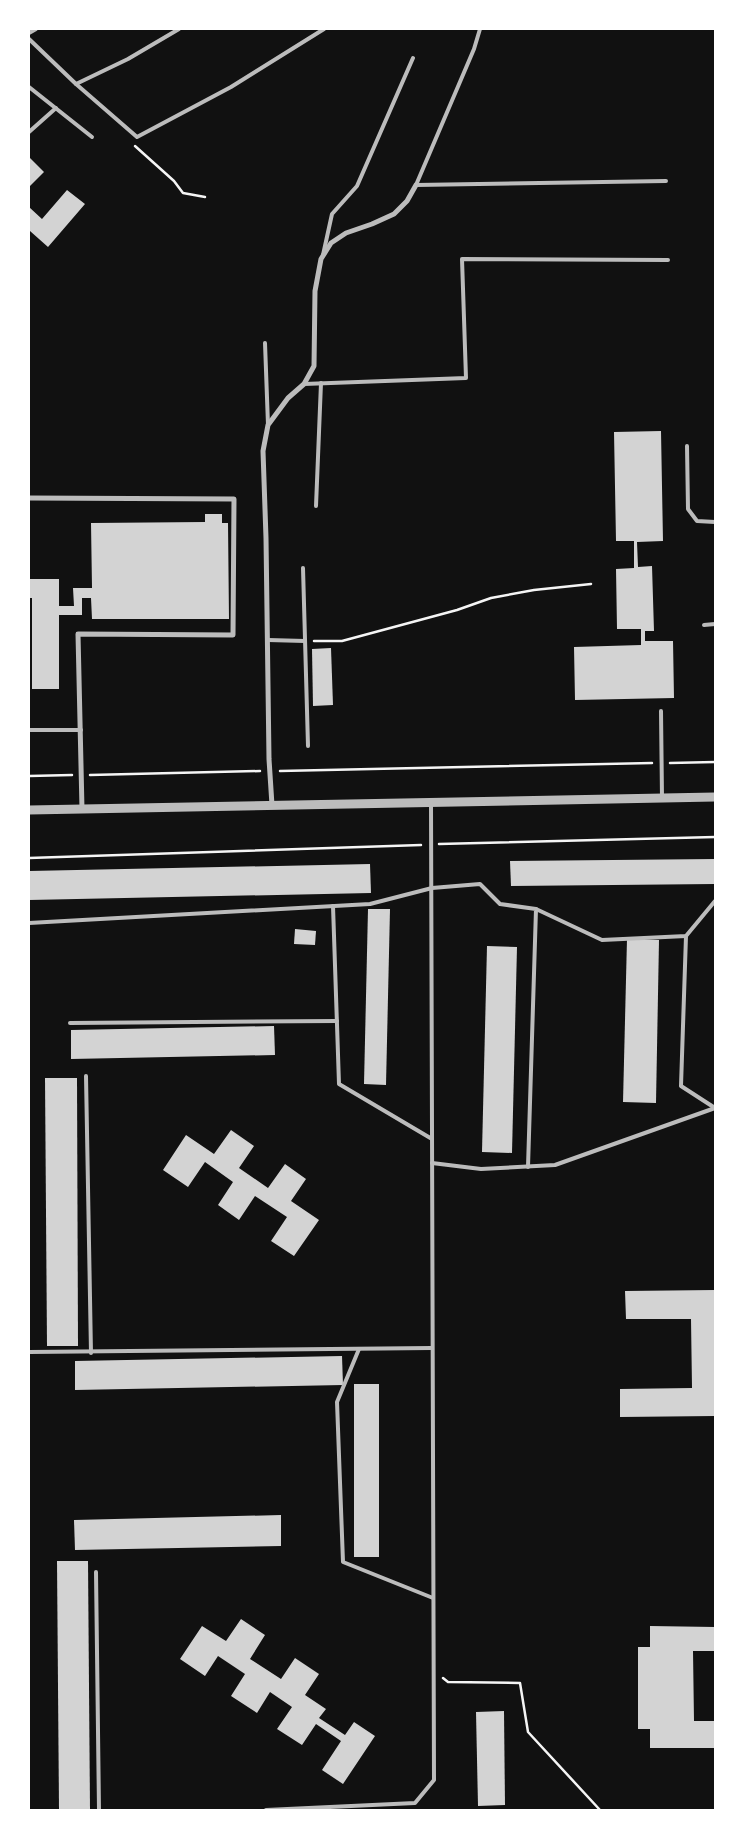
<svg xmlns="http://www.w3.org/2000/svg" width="744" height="1839" font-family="'Fira Sans',sans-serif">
<rect width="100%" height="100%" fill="#111"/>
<g fill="#d3d3d3">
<polygon points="29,157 44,172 29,187"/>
<polygon points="67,190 85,204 48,247 30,231 29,234 29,207 42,219"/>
<polygon points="661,431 663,541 637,542 638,567 652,566 654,631 645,631 645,641 673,641 674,698 575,700 574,647 641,645 641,629 617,629 616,569 634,568 634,541 616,541 614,432"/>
<polygon points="205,514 222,514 222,523 228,523 229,619 92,619 91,598 82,598 82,615 59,615 59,689 32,689 32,598 29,598 29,579 59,579 59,606 74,606 73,588 92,588 91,523 205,522"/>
<polygon points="331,648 333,705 313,706 312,649"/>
<polygon points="715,859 715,884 511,886 510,861"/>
<polygon points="370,864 371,893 29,900 29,871"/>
<polygon points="368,909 390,909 386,1085 364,1084"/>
<polygon points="295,929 316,931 315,945 294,944"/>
<polygon points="627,939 659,940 656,1103 623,1102"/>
<polygon points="487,946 517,947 512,1153 482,1152"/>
<polygon points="274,1026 275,1055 71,1059 71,1030"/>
<polygon points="45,1078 77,1078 78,1346 47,1346"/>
<polygon points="231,1130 254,1146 239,1168 268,1188 285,1164 306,1179 291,1201 319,1220 294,1256 271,1241 287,1217 255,1196 239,1220 218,1205 233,1182 205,1162 188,1187 163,1170 186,1135 214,1154"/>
<polygon points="715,1290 715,1416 620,1417 620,1389 692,1388 691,1319 626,1319 625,1291"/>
<polygon points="342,1356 343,1385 75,1390 75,1361"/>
<rect x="354" y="1384" width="25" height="173"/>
<polygon points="281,1515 281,1546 75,1550 74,1520"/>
<polygon points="57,1561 88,1561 90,1810 59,1810"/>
<polygon points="241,1619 265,1635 250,1659 281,1679 295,1658 319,1674 305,1695 326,1709 319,1718 345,1735 354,1722 375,1736 343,1784 322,1770 341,1741 316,1724 302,1745 277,1729 292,1707 270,1692 257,1713 231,1696 245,1674 218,1656 205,1676 180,1659 202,1626 226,1641"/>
<polygon points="650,1626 715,1627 715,1651 693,1651 694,1721 715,1721 715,1748 650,1748 650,1729 638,1729 638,1647 650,1647"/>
<polygon points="504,1711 505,1805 478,1806 476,1712"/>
</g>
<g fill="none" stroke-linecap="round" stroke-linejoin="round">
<g stroke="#f5f5f5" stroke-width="2.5">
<polyline points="135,146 174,181 183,193 205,197"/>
<polyline points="314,641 342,641 457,610 491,598 534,590 591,584"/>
<polyline points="670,763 715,762"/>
<polyline points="280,771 652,763"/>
<polyline points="90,775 260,771"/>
<polyline points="29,776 72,775"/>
<polyline points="439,844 715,837"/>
<polyline points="29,858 421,845"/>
<polyline points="443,1678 448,1682 520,1683 528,1732 600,1810"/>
</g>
<g stroke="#bcbcbc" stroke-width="4">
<polyline points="480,29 474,49 416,185 666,181"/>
<polyline points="29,33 36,29"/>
<polyline points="29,39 76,84 137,137 231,87 324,29"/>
<polyline points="76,84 128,59 179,29"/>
<polyline points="29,87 92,137"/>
<polyline points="29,132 56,108"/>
<polyline points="323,255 332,214 357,186 413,58"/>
<polyline points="265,343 268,425"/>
<polyline points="304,384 466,378 462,259 668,260"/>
<polyline points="687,446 688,509 697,521 715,522"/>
<polyline points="316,506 321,383"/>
<polyline points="303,568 308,746"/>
<polyline points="704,625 715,624"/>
<polyline points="268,640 305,641"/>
<polyline points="661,711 662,798"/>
<polyline points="29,730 81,730"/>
<polyline points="333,906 339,1084 432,1139"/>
<polyline points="536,909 602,940 686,936 715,901"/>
<polyline points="29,923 370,904 432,888 480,884 500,904 536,909 528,1167"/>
<polyline points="686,936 681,1086 715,1108"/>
<polyline points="70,1023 337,1021"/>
<polyline points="86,1076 91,1353"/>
<polyline points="432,1163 481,1169 555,1165 715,1108"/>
<polyline points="359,1349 337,1402 343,1562 433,1598"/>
<polyline points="29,1352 432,1348"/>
<polyline points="96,1572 99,1810"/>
<polyline points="266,1810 415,1803 434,1780 431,804"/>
</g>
<g stroke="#bcbcbc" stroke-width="5">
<polyline points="29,498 234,499 233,635 78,634 82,809"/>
<polyline points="272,805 269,759 266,538 263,451 268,425 288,398 304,384 314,366 315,291 321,259 331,243 346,233 372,224 394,214 407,201 416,185"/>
</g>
<polyline stroke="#bcbcbc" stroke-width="9" points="29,810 715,797"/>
</g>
<rect width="744" height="1839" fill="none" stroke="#ffffff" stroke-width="60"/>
</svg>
